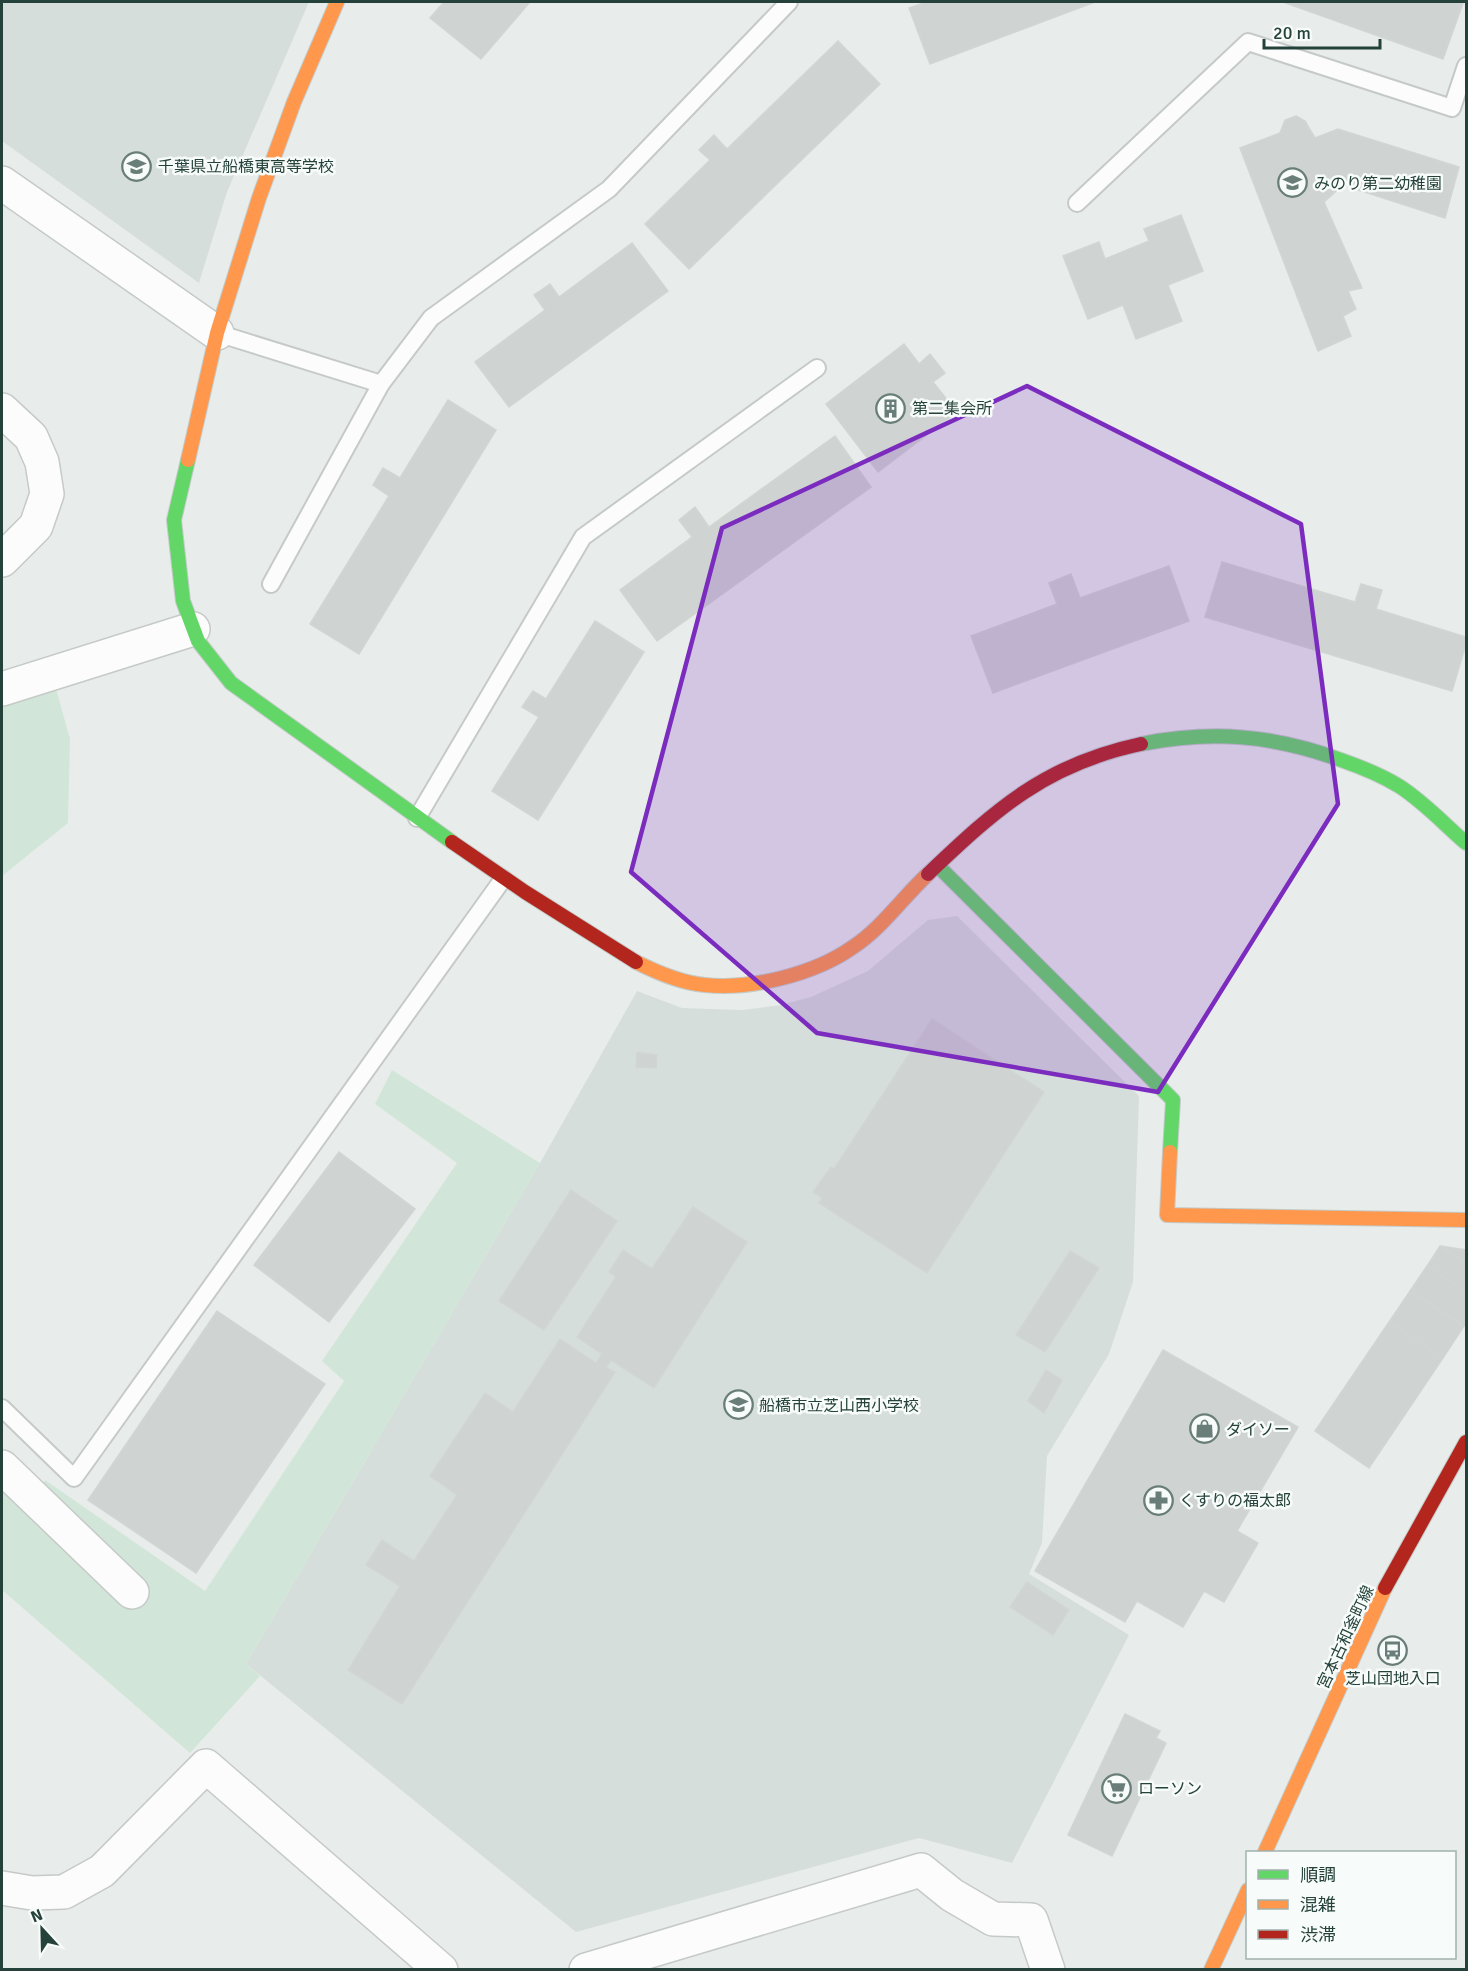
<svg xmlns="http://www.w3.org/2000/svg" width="1468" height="1971" font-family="Signika,'Noto Sans JP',sans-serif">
<rect width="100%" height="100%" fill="#e8edeb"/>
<g fill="#d6dedb">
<polygon points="2,2 309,2 227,192 199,283 2,141"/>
<polygon points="957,916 1139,1096 1133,1282 1109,1354 1047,1456 1042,1543 1029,1574 1129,1635 1012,1863 919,1838 576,1932 246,1664 540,1163 637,991 682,1008 742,1010 781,1005 811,997 868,971 928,920"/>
</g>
<g fill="#d1e6d8">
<polygon points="56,689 70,739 68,823 2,876 2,707"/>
<polygon points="392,1070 540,1163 246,1664 260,1676 190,1753 2,1590 2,1480 31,1508 45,1480 205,1591 344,1381 322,1361 457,1163 375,1104"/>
</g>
<g fill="#cfd4d2" stroke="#d1d6d4" stroke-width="1.5">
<polygon points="444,2 530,2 481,59 430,18"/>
<polygon points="927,2 1095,2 930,64 909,8"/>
<polygon points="1283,2 1458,2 1463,3 1443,59"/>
<polygon points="838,41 880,84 689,269 645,224 710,160 699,150 714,135 727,149"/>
<polygon points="1296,116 1305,121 1315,138 1338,129 1459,167 1445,218 1343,185 1324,202 1362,288 1348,291 1356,309 1343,316 1351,336 1318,351 1240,148 1280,133 1285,120"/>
<polygon points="1181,215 1203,271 1168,285 1182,321 1136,339 1123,305 1088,319 1063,256 1099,242 1105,259 1149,241 1144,229"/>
<polygon points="632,243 668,291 509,407 475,362 545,310 534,295 550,284 559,297"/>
<polygon points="904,344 919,364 930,354 945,373 933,382 957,412 878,472 826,404"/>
<polygon points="448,400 496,430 359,654 310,624 389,496 373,485 383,468 400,478"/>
<polygon points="835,436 871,487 657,641 620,590 692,537 679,520 695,507 709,527"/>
<polygon points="1222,562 1355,602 1361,584 1382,590 1376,609 1466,637 1466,644 1452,691 1205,617"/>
<polygon points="1169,566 1189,621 993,693 971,636 1057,604 1049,583 1071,574 1080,598"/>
<polygon points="595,621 644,652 538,820 492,791 539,717 522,707 533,691 546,699"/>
<polygon points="932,1019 1044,1092 927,1273 819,1203 822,1198 813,1192 831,1167 834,1169"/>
<polygon points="637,1052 657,1055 656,1068 636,1067"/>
<polygon points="339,1152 415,1209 329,1322 254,1265"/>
<polygon points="571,1190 617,1221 544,1330 499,1301"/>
<polygon points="693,1207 747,1242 654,1388 611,1360 606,1368 615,1372 402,1704 348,1670 400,1586 366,1565 382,1540 414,1561 457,1495 430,1476 485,1393 513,1412 560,1339 596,1363 602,1354 577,1337 616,1277 609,1272 623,1250 652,1269"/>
<polygon points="1440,1246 1466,1250 1466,1263"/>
<polygon points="1440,1246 1466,1263 1466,1292 1427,1266"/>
<polygon points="1070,1251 1099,1268 1045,1352 1016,1335"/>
<polygon points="1427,1266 1466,1292 1466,1323 1464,1326 1410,1291"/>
<polygon points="1410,1291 1464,1326 1443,1358 1389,1322"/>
<polygon points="217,1311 325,1384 196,1573 88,1500"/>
<polygon points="1389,1322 1443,1358 1369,1468 1315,1431"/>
<polygon points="1163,1350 1298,1427 1237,1531 1258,1543 1224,1602 1204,1591 1183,1627 1137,1601 1125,1622 1035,1571"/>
<polygon points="1046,1370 1062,1380 1044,1413 1028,1401"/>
<polygon points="1027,1582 1069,1610 1053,1635 1010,1607"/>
<polygon points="1125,1714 1160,1731 1156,1738 1166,1743 1112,1856 1068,1835"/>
</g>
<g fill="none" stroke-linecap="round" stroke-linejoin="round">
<defs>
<g id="lane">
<polyline points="1077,203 1248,42 1452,108 1466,66"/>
<polyline points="217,333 381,384"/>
<polyline points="271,584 381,384 431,318 609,189 789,2"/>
<polyline points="417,818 583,537 817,368"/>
<polyline points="2,1408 74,1478 503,879"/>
</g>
<g id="street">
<polyline points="2,183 217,333"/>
<polyline points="2,410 31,437 42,462 47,494 36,526 2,560"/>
<polyline points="2,689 193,629"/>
<polyline points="2,1467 132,1592"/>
<polyline points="2,1888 32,1893 64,1892 102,1871 206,1766 441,1970"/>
<polyline points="586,1970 921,1870 952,1895 993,1919 1031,1920 1048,1970"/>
</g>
<g id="fast">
<polyline points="188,460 174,520 183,601 198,641 231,683 452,842"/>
<path d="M1141 744C1212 730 1273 735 1341 760 1361 767 1381 775 1399 786 1424 802 1444 824 1466 843"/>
<polyline points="938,866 1173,1100 1170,1152"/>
</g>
<g id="slow">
<polyline points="188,460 217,333 259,198 294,102 337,2"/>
<path d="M636 962C658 973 681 983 705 985 751 990 815 974 853 947 882 928 903 897 928 874"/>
<polyline points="1170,1152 1167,1215 1466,1220"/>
<polyline points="1265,1852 1385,1588"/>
<polyline points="1211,1970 1248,1890"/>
</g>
<g id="jam">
<polyline points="452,842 525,892 636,962"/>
<path d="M928 874C996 809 1046 764 1141 744"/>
<polyline points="1385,1588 1466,1442"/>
</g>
</defs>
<use href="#lane" stroke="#c5cac8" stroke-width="20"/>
<use href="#street" stroke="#c5cac8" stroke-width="36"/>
<use href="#fast" stroke="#c3cbc8" stroke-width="16"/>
<use href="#slow" stroke="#c3cbc8" stroke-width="16"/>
<use href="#jam" stroke="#c3cbc8" stroke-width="16"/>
<use href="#lane" stroke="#fcfcfc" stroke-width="16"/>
<use href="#street" stroke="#fcfcfc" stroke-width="33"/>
<use href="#fast" stroke="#63d668" stroke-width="14"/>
<use href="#slow" stroke="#ff974d" stroke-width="14"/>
<use href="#jam" stroke="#b3261e" stroke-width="14"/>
</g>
<path fill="#7b2cbf" fill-opacity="0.2" stroke="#7b2cbf" stroke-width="4.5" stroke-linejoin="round" d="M1027 386 1301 524 1338 804 1158 1092 817 1033 631 872 722 528Z"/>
<defs>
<symbol id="school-ring" viewBox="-11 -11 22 22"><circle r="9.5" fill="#f7fbf9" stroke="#697e78" stroke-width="1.5"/><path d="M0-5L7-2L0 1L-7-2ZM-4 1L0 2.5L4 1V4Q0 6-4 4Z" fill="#697e78"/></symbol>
<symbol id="building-ring" viewBox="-11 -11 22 22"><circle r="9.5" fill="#f7fbf9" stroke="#697e78" stroke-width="1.5"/><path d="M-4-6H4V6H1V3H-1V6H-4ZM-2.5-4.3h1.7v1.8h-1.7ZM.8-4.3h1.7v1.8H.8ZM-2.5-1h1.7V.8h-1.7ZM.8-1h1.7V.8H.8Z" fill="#697e78"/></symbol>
<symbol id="shop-ring" viewBox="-11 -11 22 22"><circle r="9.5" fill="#f7fbf9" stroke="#697e78" stroke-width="1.5"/><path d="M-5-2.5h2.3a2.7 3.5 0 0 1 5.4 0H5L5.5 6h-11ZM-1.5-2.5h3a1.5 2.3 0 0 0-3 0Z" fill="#697e78"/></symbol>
<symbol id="pharmacy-ring" viewBox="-11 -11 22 22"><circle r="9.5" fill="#f7fbf9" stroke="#697e78" stroke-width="1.5"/><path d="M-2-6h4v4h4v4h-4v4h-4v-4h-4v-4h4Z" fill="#697e78"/></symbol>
<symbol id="bus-ring" viewBox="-11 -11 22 22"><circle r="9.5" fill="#f7fbf9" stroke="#697e78" stroke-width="1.5"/><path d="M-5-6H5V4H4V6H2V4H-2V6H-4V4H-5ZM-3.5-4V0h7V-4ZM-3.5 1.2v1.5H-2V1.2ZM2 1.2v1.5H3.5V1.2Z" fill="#697e78"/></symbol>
<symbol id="supermarket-ring" viewBox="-11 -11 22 22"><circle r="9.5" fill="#f7fbf9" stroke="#697e78" stroke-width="1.5"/><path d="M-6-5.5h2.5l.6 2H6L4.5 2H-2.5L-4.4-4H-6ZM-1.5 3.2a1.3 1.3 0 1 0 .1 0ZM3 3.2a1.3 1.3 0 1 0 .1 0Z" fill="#697e78"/></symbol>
</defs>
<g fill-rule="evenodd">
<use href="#school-ring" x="120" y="150" width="33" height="33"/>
<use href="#school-ring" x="1276" y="166" width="33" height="33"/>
<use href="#building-ring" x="874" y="392" width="33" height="33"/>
<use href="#school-ring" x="722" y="1388" width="33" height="33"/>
<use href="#shop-ring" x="1188" y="1412" width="33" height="33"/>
<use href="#pharmacy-ring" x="1142" y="1484" width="33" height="33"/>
<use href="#bus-ring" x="1376" y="1634" width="33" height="33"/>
<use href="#supermarket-ring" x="1100" y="1772" width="33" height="33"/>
</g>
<g text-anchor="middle" stroke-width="5" stroke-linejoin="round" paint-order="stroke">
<g font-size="16" fill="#24423a" stroke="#f7fbf9" text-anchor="start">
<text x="158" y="172">千葉県立船橋東高等学校</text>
<text x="1314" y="189">みのり第二幼稚園</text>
<text x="912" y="414">第二集会所</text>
<text x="759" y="1411">船橋市立芝山西小学校</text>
<text x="1226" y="1435">ダイソー</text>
<text x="1179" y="1506">くすりの福太郎</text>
<text x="1393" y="1684" text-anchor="middle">芝山団地入口</text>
<text x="1138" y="1794">ローソン</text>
</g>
<g font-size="16" fill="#24423a" stroke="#f7fbf9">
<text transform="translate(1345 1637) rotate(-65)" y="6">宮本古和釜町線</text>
</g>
</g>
<rect width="1468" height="1971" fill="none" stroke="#24423a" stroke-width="6"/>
<rect x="1246" y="1851" width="210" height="108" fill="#f7fbf9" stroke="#a3b1ad" stroke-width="1.5"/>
<rect x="1258" y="1870" width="30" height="9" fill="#63d668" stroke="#a3b1ad" stroke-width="1.5"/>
<text x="1300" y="1881" font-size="18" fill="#24423a">順調</text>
<rect x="1258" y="1900" width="30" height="9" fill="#ff974d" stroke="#a3b1ad" stroke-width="1.5"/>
<text x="1300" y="1911" font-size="18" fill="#24423a">混雑</text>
<rect x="1258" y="1930" width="30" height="9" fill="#b3261e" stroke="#a3b1ad" stroke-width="1.5"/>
<text x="1300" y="1941" font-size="18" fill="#24423a">渋滞</text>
<g transform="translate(42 1929) rotate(338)" stroke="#f7fbf9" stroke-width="4.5" paint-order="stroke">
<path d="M0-4.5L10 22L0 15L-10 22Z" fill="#24423a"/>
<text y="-9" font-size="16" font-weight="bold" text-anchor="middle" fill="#24423a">N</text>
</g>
<path d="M1264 39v9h116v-9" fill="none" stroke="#24423a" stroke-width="3"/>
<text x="1273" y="39" font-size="18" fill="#24423a" stroke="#f7fbf9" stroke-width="4.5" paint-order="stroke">20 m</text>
</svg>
